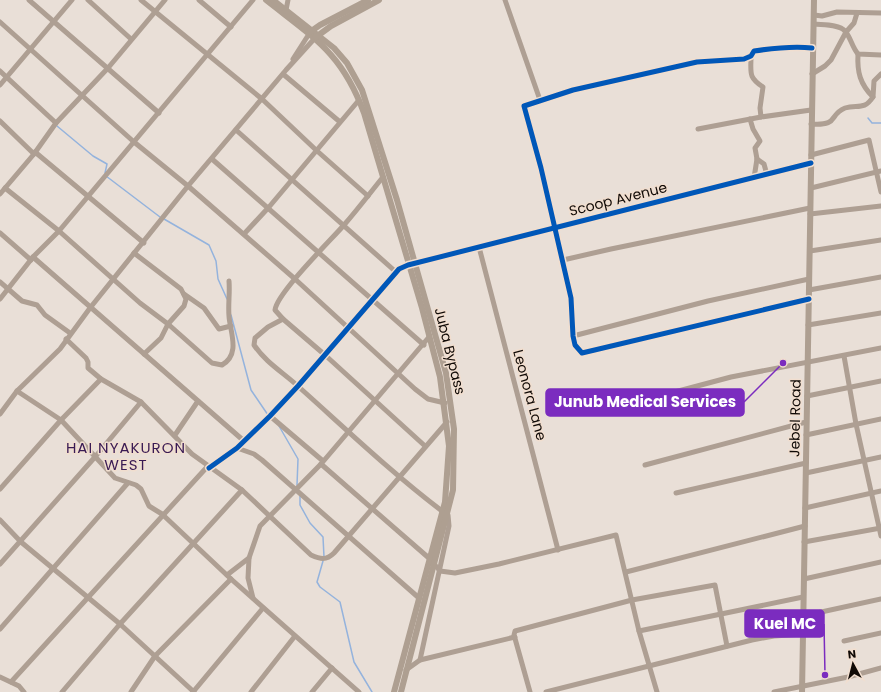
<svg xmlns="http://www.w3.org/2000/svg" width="881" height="692" font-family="Poppins,sans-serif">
<rect width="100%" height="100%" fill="#e9dfd7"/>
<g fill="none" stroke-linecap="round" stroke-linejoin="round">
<g stroke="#94b3dd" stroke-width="1.5">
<polyline points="868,118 872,123 881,123"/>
<polyline points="57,126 93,156 107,164 105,173"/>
<polyline points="106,176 160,217"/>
<polyline points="164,219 209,245 216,261 218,279 227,299"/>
<polyline points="231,315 251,390 268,415"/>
<polyline points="279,426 298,459 297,485"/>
<polyline points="300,496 300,505 310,523 323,537 324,557"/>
<polyline points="323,561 317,582 320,587 340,602 354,662 372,692"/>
</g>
<g stroke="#ae9f93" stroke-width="5">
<polyline points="29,0 159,113"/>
<polyline points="88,0 131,39"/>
<polyline points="141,0 262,99 316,150 368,196"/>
<polyline points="199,0 231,27"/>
<polyline points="505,0 540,100"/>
<polyline points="286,10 288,0"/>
<polyline points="814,15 822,16 837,12 881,13"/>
<polyline points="0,22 134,142 188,186 295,279 415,389 428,399 445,403"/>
<path d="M814 24C823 25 839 24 845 31 851 38 852 47 858 54L881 55"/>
<path d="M858 54C857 72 860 84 873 97"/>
<path d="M751 56C751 73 748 77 763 87L760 108 761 117"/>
<polyline points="293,59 309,34"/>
<polyline points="0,71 56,123"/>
<polyline points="283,74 340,122"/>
<polyline points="812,74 825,66 831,60 846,32 854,23 857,13"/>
<polyline points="0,85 72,0"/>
<polyline points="750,119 753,129 760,141 755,148 757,159 754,178"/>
<polyline points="0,121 34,154"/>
<path d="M811 124C840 126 828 115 845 108 857 104 864 111 873 97L874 81 881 74"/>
<polyline points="698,129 761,117 811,110"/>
<polyline points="236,130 396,272"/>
<polyline points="35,152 144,243"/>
<polyline points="811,155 869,140 881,192"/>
<polyline points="212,159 424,345"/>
<polyline points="757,159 764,164 767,175"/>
<path d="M383 177C370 193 358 209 344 225 331 240 277 293 275 310L283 319 325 355 425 446"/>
<path d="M5 188 59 231 140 303 168 324 212 363 222 365C241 354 230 332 229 316 228 304 230 293 229 281"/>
<polyline points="811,188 881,171"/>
<polyline points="0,194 34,154 56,123 108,68 165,0"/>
<polyline points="810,214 881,206"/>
<polyline points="0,233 31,260"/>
<polyline points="244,234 269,207 359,100"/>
<polyline points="479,247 558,550"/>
<polyline points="810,251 881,240"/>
<polyline points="134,253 181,289 186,299 184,306 168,324 161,338 144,354"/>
<polyline points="33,257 244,441"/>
<polyline points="563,260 611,249 810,208"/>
<polyline points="0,282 22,301 37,305 45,315 70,333"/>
<polyline points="809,290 881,277"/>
<polyline points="184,294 204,308 219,329 231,326"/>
<polyline points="0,299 33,257 59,231 253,0"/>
<path d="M809 299 582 353 575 345 573 336 571 298 541 168 524 106 573 90 697 62 744 59 751 56 754 51C774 48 792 46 812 48"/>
<path d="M283 319 268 327 255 338 254 345C266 363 284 373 300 388 347 430 392 473 442 511"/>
<polyline points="808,325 881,313"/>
<polyline points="573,336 708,301 809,279"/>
<path d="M66 339 86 358 88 362V368L101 379 141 402 192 454 242 490 311 555C320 559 326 561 334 553L447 422"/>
<polyline points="844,356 856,424 881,536"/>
<polyline points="17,391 61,420 115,478 136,485 141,489 149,506 162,514 231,579 359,692"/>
<polyline points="807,396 881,381"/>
<polyline points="607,410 731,377 881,348"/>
<polyline points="0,414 17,391 60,349 90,308 188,186 286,70 315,38"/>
<polyline points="270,416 323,461"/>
<polyline points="175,435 198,401"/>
<polyline points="806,435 881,419"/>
<polyline points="237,448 254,454 262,460 419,598"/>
<polyline points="321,464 430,559 440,571 455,573 499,564 616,535 639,631 657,692"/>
<polyline points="645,465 806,422"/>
<polyline points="209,468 237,448 270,416 298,386 399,269 408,265 811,163"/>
<polyline points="806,473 881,457"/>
<polyline points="0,489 61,420 101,379"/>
<polyline points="676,493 806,463"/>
<polyline points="805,508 881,491"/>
<polyline points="0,520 21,542 120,624 194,692"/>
<polyline points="804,542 881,528"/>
<polyline points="249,558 248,578 253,598"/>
<polyline points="0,564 95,457 141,402"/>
<polyline points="626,572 805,526"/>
<polyline points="227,575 249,558 260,526 321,464 429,337"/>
<polyline points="804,579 881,562"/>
<polyline points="803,616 881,599"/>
<polyline points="0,629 127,484"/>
<polyline points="639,631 803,597"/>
<polyline points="844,641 881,633"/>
<polyline points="420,660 449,526 448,515"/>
<polyline points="406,670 420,660 515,637"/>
<polyline points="0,677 19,686 24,692"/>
<polyline points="11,682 207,467"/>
<polyline points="62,692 120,624 242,490"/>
<polyline points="131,692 155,656 231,579"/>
<polyline points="193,692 263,608"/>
<polyline points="251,692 295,636"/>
<polyline points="312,692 332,668"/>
<polyline points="530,692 514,635 515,631 632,600 715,585 727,646"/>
<polyline points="546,692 752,640 774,636 803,634"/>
<polyline points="774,692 848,677 881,668"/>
</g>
<g stroke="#ae9f91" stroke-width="6">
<path d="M266 0C314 38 342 53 364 113L422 308 440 377 449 446 445 502 394 692"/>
<polyline points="273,0 334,48 347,63 362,90 397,200 446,373 454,429 453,490 401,692"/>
<polyline points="310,32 320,25 368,0"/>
<polyline points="316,37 331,26 379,0"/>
<polyline points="802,692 814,0"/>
</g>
<defs>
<g id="cycleway">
<path d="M809 299 582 353 575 345 573 336 571 298 541 168 524 106 573 90 697 62 744 59 751 56 754 51C774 48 792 46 812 48"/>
<polyline points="209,468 237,448 270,416 298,386 399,269 408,265 811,163"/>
</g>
</defs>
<use href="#cycleway" stroke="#f1decf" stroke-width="8"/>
<use href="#cycleway" stroke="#0057b8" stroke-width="5"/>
</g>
<g text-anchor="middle" stroke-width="3" stroke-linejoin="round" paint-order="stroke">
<g font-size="14" fill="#100a06" stroke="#f1decf">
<text transform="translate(618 199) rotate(-14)" y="5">Scoop Avenue</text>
<text transform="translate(450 351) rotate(76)" y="5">Juba Bypass</text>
<text transform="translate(530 395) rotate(75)" y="5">Leonora Lane</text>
<text transform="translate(795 418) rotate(-89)" y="5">Jebel Road</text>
</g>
<g font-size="15" letter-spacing="1" fill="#391b54" stroke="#f1decf">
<text x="126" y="453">HAI NYAKURON<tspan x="126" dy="17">WEST</tspan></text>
</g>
</g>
<path fill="none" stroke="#7b2cbf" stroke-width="1.5" d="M783 363L744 402M825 675L824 624"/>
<g fill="#7b2cbf" stroke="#f1decf" stroke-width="1.5">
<circle cx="783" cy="363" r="4"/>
<circle cx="825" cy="675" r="4"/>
</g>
<g fill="#7b2cbf" stroke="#7b2cbf" stroke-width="1.5">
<rect x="546" y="389" width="198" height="27" rx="4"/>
<rect x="745" y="610" width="79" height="27" rx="4"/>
</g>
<g font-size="15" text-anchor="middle" font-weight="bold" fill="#fff">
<text x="645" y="407">Junub Medical Services</text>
<text x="785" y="629">Kuel MC</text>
</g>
<g transform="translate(853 664) rotate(353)" stroke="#f1decf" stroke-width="3" paint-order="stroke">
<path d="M0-3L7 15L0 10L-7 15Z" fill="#100a06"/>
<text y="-6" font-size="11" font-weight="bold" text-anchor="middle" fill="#100a06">N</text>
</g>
</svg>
